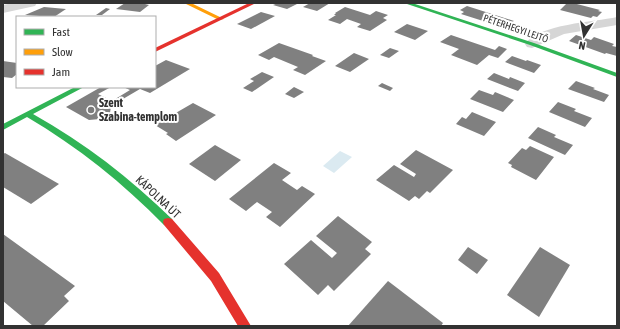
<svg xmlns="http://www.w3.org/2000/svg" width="620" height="329" font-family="'Asap Condensed',sans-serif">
<rect width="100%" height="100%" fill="#fff"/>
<polygon fill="#dbeaf1" points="340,151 352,157 334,173 323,166"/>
<g fill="#808080">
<polygon points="125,3 141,3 149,5 140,12 116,9"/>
<polygon points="278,3 299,3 287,9 273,5"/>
<polygon points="310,3 330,3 317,11 303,7"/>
<polygon points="567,3 573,3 600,10 598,11 602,12 597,17 593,16 591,18 560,10"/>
<polygon points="467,6 514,21 507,25 502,24 499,26 461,14 464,12 460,10"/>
<polygon points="44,7 66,9 54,17 25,15"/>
<polygon points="345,7 370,15 376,11 388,15 383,18 387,20 370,31 357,27 361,24 347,19 340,24 328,20 336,15 334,15 336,13 335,13"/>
<polygon points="106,8 110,9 102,15 96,15"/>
<polygon points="261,12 275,16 251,29 237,24"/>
<polygon points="407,24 428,31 415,40 394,32"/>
<polygon points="451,35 495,50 499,46 507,49 498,58 489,55 477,65 451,55 459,49 440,42"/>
<polygon points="576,35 591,40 594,37 614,44 612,46 617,47 617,56 606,53 605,54 569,41"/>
<polygon points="279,43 313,55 312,56 326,61 305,75 293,70 298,67 274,57 269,60 258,55"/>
<polygon points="390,48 399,51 389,58 380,55"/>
<polygon points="354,53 369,59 350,72 335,66"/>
<polygon points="512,56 526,61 527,60 541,65 534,73 505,62"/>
<polygon points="166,60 190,69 150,93 140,89 111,106 110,113 100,119 89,120 66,107 101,87 111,87 98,94 112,101 130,90 123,87 155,87 155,66"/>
<polygon points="3,61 17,63 17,74 12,78 3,77"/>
<polygon points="262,72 274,77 252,92 243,88 254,81 250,79"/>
<polygon points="494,73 509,79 510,77 525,83 518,91 487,79"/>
<polygon points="576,81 595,88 593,89 609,95 604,102 568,89"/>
<polygon points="382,83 393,88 390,91 378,86"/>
<polygon points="294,87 304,92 294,98 285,94"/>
<polygon points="479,90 493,95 495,92 514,100 503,112 470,99"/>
<polygon points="558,102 576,109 574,111 592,118 585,127 549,112"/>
<polygon points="193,103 216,115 176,141 166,134 168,133 155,125"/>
<polygon points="472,112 496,122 484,136 456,124 462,117 466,119"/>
<polygon points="538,127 556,135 554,137 573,145 565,155 528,138"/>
<polygon points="215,145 241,160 215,181 189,164"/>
<polygon points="530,146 554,157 536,180 511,167 512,165 508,163 522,148 526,150"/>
<polygon points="416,150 453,170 430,193 427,191 419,199 415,196 409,201 376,180 394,165 414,177 416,174 400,164"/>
<polygon points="5,153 59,184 31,204 3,187 3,154"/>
<polygon points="274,163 291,173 282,180 297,190 302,186 315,194 280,227 266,217 272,212 257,202 246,211 229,199"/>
<polygon points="338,216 372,242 365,249 371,254 334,291 328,285 318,295 284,264 311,240 332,258 337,253 316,236"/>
<polygon points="3,234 75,286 64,296 69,301 43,326 33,326 3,301"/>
<polygon points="468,247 488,260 477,274 458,260"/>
<polygon points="540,247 570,265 539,317 507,295"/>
<polygon points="388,281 443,323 441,326 348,326"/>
</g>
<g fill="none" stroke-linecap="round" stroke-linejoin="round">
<g fill="#d6d6d6" fill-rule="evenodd">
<polygon points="13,3 37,3 35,6 3,13 3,5"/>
<path d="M617 17V25L564 34 532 48 527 47 525 44C539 24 594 22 617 17Z"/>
</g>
<g fill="#30b455" fill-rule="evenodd">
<polygon points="404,3 412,3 534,43 617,73 617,77 530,45"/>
<path d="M75 87H84L33 114C85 143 130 178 172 219L173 222 172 225 168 226 164 225C123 183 78 147 27 117L3 130V124Z"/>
</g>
<polygon fill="#ff9f0a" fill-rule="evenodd" points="184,3 191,3 224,19 219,20"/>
<g fill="#e5322d" fill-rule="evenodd">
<polygon points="249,3 256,3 155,52 155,48"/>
<polygon points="168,218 172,219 219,273 251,326 238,326 211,281 164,225 163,222 164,219"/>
</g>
</g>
<circle fill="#7a7a7a" stroke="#fff" stroke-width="1.5" cx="91" cy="110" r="4"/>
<g text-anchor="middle" stroke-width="4" stroke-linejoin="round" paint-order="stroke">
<g font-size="10" fill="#323232" stroke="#fff">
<text transform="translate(516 28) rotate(19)" y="4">PÉTERHEGYI LEJTŐ</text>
</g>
<g font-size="12" font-weight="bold" fill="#323232" stroke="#fff" text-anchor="start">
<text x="99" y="107">Szent<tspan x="99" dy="14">Szabina-templom</tspan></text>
</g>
<g font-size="12" fill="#323232" stroke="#fff">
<text transform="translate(158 197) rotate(43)" y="4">KÁPOLNA ÚT</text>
</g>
</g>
<rect width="620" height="329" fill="none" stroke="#323232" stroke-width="8"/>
<rect x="16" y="16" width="140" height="72" fill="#ffffff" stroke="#adadad"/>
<rect x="24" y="29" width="20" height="6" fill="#30b455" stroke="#adadad"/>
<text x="52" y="36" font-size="12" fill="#323232">Fast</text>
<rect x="24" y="49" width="20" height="6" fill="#ff9f0a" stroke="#adadad"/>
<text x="52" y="56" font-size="12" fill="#323232">Slow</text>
<rect x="24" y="69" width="20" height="6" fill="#e5322d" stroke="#adadad"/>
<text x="52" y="76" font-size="12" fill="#323232">Jam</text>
<g transform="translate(584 36) rotate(191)" stroke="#ffffff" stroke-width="3" paint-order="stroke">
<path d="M0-3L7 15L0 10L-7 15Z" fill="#323232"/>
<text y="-6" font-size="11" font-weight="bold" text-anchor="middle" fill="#323232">N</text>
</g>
</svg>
